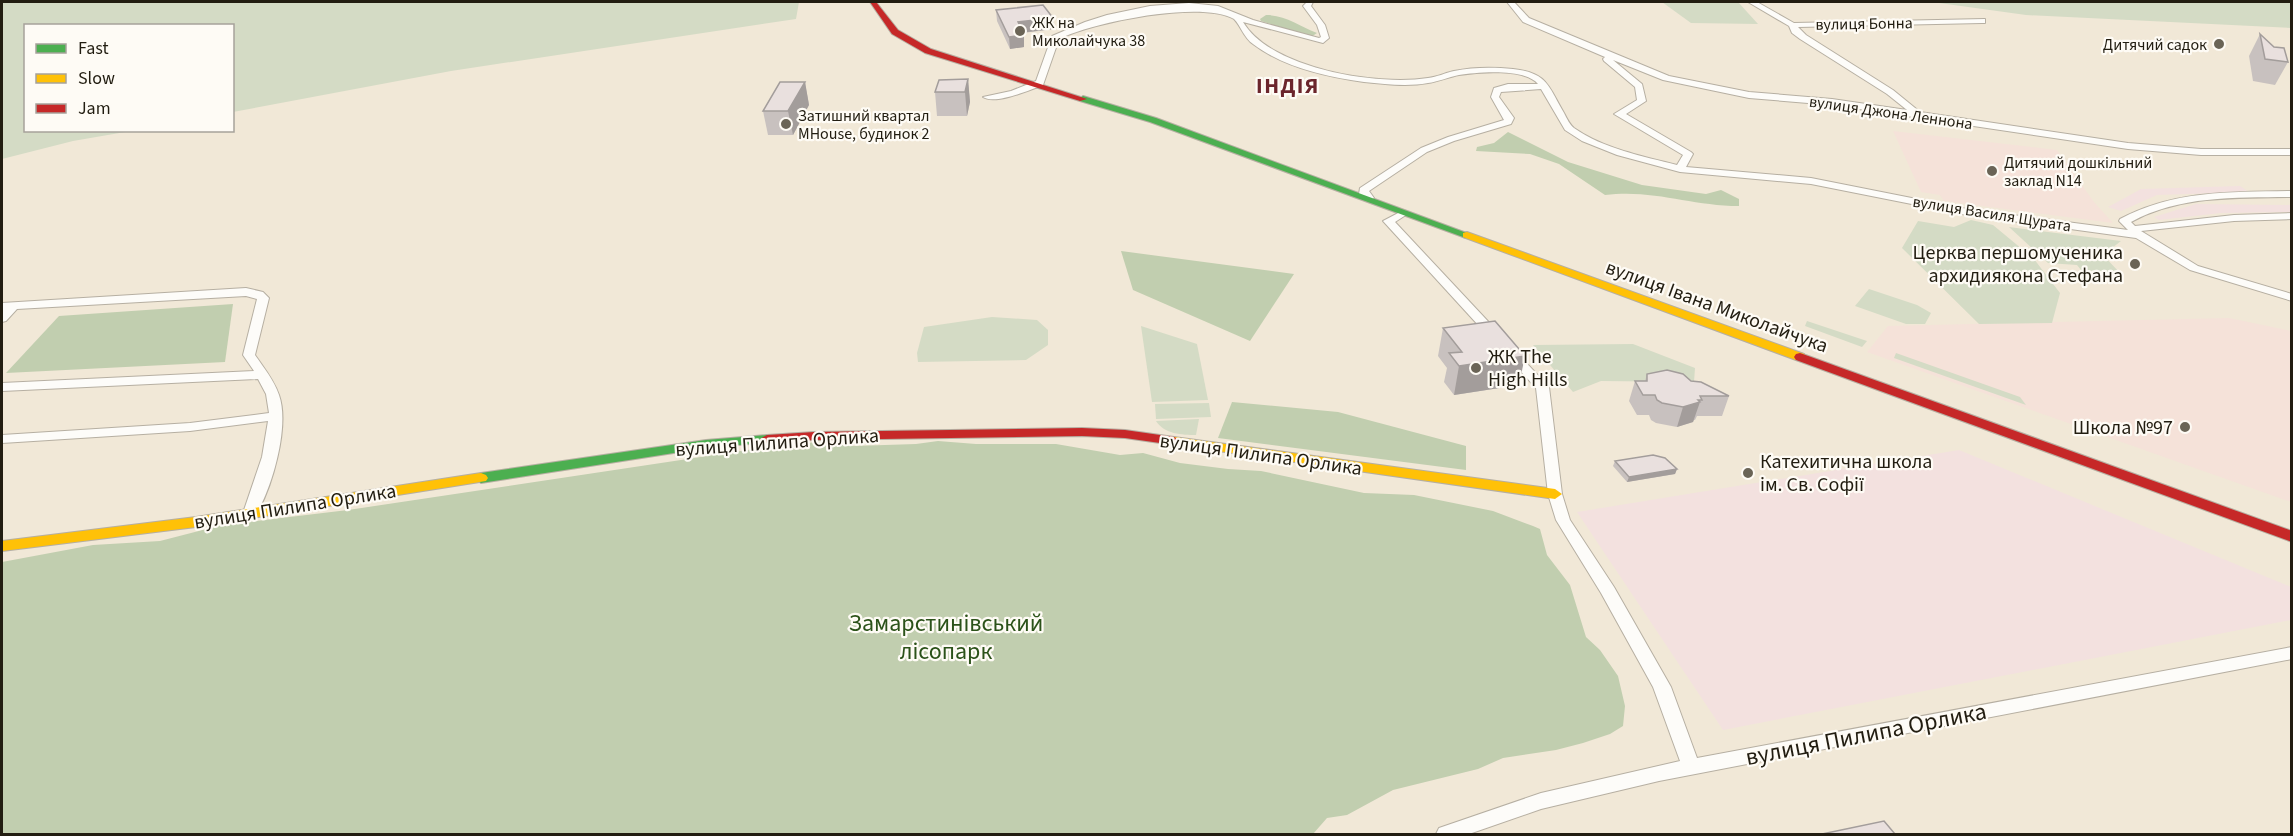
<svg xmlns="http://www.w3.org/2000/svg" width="2293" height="836" font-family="'Source Sans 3',sans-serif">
<rect width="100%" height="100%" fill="#f1e8d7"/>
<g fill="#f3e1df">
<polygon points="2240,186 2249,192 2157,195 2121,211 2108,207 2141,189"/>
<polygon points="2196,204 2291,205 2291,212 2221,213 2159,220 2154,217"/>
<polygon points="1959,450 2291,587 2291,620 1723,730 1577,512"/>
</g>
<g fill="#f5e2d9">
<polygon points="1893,131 2057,150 2094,202 2113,223 1944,201 1940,195 1921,192"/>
<polygon points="2229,318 2291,331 2291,502 1867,352 1888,326"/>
</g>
<g fill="#d4dbc5">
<polygon points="2,2 799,2 796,19 451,71 233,112 232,26 26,26 26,130 131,131 73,141 2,159"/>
<polygon points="1662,2 1738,2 1758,24 1691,23"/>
<polygon points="1932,2 2291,2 2291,28 2026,15"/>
<polygon points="1971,220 1993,225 2034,259 2060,293 2052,323 1979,324 1902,248 1918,221 1954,227"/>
<polygon points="2009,227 2121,241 2103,255 2120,273 2081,270 2077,265 2048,263"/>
<polygon points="1869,289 1917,305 1931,313 1925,324 1906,324 1855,306"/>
<polygon points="992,317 1037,320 1048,330 1048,345 1026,360 918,362 917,353 924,327"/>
<polygon points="1807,321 1867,341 1862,347 1805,326"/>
<polygon points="1141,326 1197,344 1208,400 1152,402"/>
<polygon points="1633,344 1695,368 1694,382 1601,381 1573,392 1533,345"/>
<polygon points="1896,353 2020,397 2026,405 1894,358"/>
<polygon points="1209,403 1211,417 1156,419 1155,404"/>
<path d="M1199 419 1196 435C1182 435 1164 434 1156 421Z"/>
</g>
<g fill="#c1ceaf">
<path d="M1266 15C1286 15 1299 26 1317 33L1311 37 1261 21 1260 19Z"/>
<path d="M1508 132 1568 162 1642 185 1706 194 1721 190 1739 199V206C1691 206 1654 189 1605 195L1559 164 1530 154 1476 151 1477 147 1494 143Z"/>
<polygon points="1121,251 1294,274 1250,341 1133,290"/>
<polygon points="233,304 225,362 6,373 59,316"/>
<polygon points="1232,402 1338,412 1466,446 1466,470 1218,438"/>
<polygon points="938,441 976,444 1056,444 1120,455 1143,453 1180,463 1228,469 1261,471 1364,493 1414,495 1493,511 1533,526 1540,529 1547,555 1570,585 1586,637 1600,650 1618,676 1625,706 1623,726 1610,734 1583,743 1556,750 1503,758 1478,769 1393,790 1347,815 1327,818 1313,834 2,834 2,562 93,545 160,541 222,525 348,510 768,447 817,442 854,446 916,444"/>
</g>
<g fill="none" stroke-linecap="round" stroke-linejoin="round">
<defs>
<g id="street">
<path d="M1307 2H1313L1311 6 1325 25 1329 38 1323 43 1243 22C1271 69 1377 86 1428 78 1437 77 1445 73 1454 71 1473 67 1494 67 1513 69 1548 73 1548 86 1564 113 1567 119 1570 125 1574 128 1604 149 1643 156 1677 165L1683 155 1614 114 1637 100 1635 87 1604 61 1603 59 1605 57 1523 22 1507 2H1514L1529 18 1669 76 1749 92 1832 99 1907 110 1887 94 1800 39 1792 33 1789 26 1748 2H1757L1794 23 1985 19V23H1982L1798 27 1806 35 1893 90 1920 112 2128 143 2201 149H2292V155H2201L2128 149 1832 105 1749 98 1663 80 1613 60 1642 84 1646 101 1626 114 1691 152 1693 154 1686 167 1811 178 1967 209 2128 230 2119 221 2120 219C2174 190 2232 192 2292 191V197C2236 198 2181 195 2131 222L2135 226 2234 215 2292 213V219L2234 221 2141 231 2198 266 2292 294V301L2190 270 2136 238 1967 215 1811 184 1680 172 1617 155 1582 141 1565 130 1541 89 1501 92 1499 97 1514 118 1511 124 1454 141 1427 152 1369 191 1374 198 1369 201 1359 194 1360 188 1421 148 1448 137 1504 120 1491 97 1494 88 1508 84H1538C1525 68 1478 72 1459 75 1448 77 1438 82 1428 83 1407 87 1385 84 1364 82 1327 77 1283 67 1253 44 1244 38 1241 26 1234 19 1202 0 1093 22 1059 39L1043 85C1030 90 995 105 983 97L1011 91 1036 81 1052 36 1085 22 1107 15 1150 6 1189 3 1218 6 1253 20 1319 38 1321 37 1317 25 1303 6Z"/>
<polygon points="1404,210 1409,213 1395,222 1498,332 1500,335 1498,338 1490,338 1383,221"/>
<path d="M246 288 263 292 269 298 255 355C264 368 274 380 279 395 290 426 272 489 255 516H245L243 513 262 457 268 421 190 431 2 443V435L190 423 269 413 266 394 258 379 2 391V383L254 371 243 355 257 299 246 296 17 309 6 321 2 322V303Z"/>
<polygon points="1511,350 1515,351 1549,387 1562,494 1570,520 1614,587 1671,687 1697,758 2292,647 2292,659 1659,781 1541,809 1469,834 1436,834 1439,828 1541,793 1680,761 1653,687 1601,593 1556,520 1548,494 1536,388 1505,354"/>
</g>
<g id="fast">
<polygon points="1083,96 1156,118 1472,235 1467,238 1463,237 1150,122 1080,101 1079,99"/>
<polygon points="767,435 774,439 772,442 706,448 481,483 474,478 481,473 706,440"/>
</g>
<g id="slow">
<polygon points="1467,232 1804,354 1806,357 1804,360 1796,360 1463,237 1463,233"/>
<polygon points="1174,437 1555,489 1562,494 1555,499 1169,444 1167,441"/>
<polygon points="481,473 486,475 488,478 486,481 196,527 2,551 2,541 196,517"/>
</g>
<g id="jam">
<polygon points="870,2 876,2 898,30 931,49 1087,99 1080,101 925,53 892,34"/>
<polygon points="1800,353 2292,531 2292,542 1796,360 1794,357 1796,354"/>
<polygon points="1082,428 1125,430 1174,437 1181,441 1174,445 1125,438 1082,436 814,440 767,443 760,439 767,435 814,432"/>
</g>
</defs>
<use href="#street" stroke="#b6afa2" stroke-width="2"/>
<use href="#fast" stroke="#b6afa2" stroke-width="2"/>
<use href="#slow" stroke="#b6afa2" stroke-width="2"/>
<use href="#jam" stroke="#b6afa2" stroke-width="2"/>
<use href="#street" fill="#fdfcf9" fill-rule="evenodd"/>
<use href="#fast" fill="#4caf50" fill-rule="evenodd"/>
<use href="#slow" fill="#ffc107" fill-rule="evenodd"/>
<use href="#jam" fill="#c62828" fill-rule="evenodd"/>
</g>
<g fill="#c8c1bf">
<polygon points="996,10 1054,29 1023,33 1024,47 1010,49 997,21"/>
<polygon points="2260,34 2288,62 2275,85 2253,81 2249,56"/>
<polygon points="968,79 970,102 967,116 937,116 935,92"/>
<polygon points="805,82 809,105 793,135 768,135 763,111"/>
<polygon points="1443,328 1519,385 1454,395 1444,382 1447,368 1438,356"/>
<polygon points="1647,374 1691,381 1729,396 1722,416 1697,416 1695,420 1694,420 1693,422 1677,427 1656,423 1651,420 1649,415 1637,415 1629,401 1635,381 1645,381"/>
<polygon points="1615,461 1677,469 1675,474 1627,482 1613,466"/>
</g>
<g fill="#a39d9b">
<polygon points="1053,18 1054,29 1019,33 1018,22"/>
<polygon points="1024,35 1024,47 1010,49 1009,37"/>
<polygon points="968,79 970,102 967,116 965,92"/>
<polygon points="805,82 809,105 793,135 788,111"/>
<polygon points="1525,356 1519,385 1454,395 1459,366"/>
<polygon points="1700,402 1693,422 1677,427 1683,407"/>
<polygon points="1677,469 1675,474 1627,482 1629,477"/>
</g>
<g fill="#e9e0de" stroke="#a39d9b" stroke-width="1.5">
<polygon points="1043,5 1053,18 1018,22 1024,35 1009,37 996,10"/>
<polygon points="2260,34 2274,47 2284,48 2288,62 2265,59"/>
<polygon points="968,79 965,92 935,92 939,80"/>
<polygon points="780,82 805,82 788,111 763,111"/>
<polygon points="1495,321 1525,356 1459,366 1449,353 1462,352 1443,328"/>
<polygon points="1667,370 1683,374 1691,381 1701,382 1729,396 1700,396 1702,400 1698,400 1700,402 1683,407 1662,403 1657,400 1655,395 1643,395 1635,381 1647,381 1647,374"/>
<polygon points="1653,455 1665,458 1677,469 1629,477 1615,461"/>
<polygon points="1884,821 1895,834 1822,834"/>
</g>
<g fill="#6a6456" stroke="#fefbf5" stroke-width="2">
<circle cx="1020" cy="31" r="6"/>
<circle cx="2219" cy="44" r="6"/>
<circle cx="786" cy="124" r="6"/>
<circle cx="1992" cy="171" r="6"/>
<circle cx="2135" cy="264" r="6"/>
<circle cx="1476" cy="368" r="6"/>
<circle cx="2185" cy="427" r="6"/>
<circle cx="1748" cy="473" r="6"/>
</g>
<g text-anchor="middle" stroke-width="4.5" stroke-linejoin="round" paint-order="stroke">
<g font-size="16" fill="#221d11" stroke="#fefbf5" text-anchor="start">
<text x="1032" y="28">ЖК на<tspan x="1032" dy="18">Миколайчука 38</tspan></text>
<text x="2207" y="50" text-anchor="end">Дитячий садок</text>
<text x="798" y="121">Затишний квартал<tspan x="798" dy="18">MHouse, будинок 2</tspan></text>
<text x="2004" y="168">Дитячий дошкільний<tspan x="2004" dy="18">заклад N14</tspan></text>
</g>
<g font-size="16" fill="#221d11" stroke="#fefbf5">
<text transform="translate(1864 23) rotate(-1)" y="6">вулиця Бонна</text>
<text transform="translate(1891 112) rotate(8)" y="6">вулиця Джона Леннона</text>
<text transform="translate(1992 213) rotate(9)" y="6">вулиця Василя Щурата</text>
</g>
<g font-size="20" fill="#221d11" stroke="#fefbf5" text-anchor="end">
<text x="2123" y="259">Церква першомученика<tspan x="2123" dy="23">архидиякона Стефана</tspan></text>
<text x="1488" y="363" text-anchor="start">ЖК The<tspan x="1488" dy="23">High Hills</tspan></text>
<text x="2173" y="434">Школа №97</text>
<text x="1760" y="468" text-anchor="start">Катехитична школа<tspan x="1760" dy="23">ім. Св. Софії</tspan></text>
</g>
<g font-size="20" fill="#221d11" stroke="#fefbf5">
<text transform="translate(1717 306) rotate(20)" y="7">вулиця Івана Миколайчука</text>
<text transform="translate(777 442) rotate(-4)" y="7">вулиця Пилипа Орлика</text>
<text transform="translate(1261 454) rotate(8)" y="7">вулиця Пилипа Орлика</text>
<text transform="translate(295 506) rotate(-9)" y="7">вулиця Пилипа Орлика</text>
</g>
<g font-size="22" font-weight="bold" letter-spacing="1.5" fill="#6b252c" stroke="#fefbf5">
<text x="1288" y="93">ІНДІЯ</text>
</g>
<g font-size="24" fill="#2b5219" stroke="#fefbf5">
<text x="946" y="631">Замарстинівський<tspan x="946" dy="28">лісопарк</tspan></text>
</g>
<g font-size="24" fill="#221d11" stroke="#fefbf5">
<text transform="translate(1866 734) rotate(-11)" y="8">вулиця Пилипа Орлика</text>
</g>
</g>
<rect width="2293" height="836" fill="none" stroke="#221d11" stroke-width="6"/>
<rect x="24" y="24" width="210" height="108" fill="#fefbf5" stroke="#a6a29a" stroke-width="1.5"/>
<rect x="36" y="44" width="30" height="9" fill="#4caf50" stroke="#a6a29a" stroke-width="1.5"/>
<text x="78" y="54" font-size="18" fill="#221d11">Fast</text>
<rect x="36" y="74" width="30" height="9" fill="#ffc107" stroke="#a6a29a" stroke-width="1.5"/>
<text x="78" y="84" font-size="18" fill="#221d11">Slow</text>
<rect x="36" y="104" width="30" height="9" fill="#c62828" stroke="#a6a29a" stroke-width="1.5"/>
<text x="78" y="114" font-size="18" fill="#221d11">Jam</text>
</svg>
